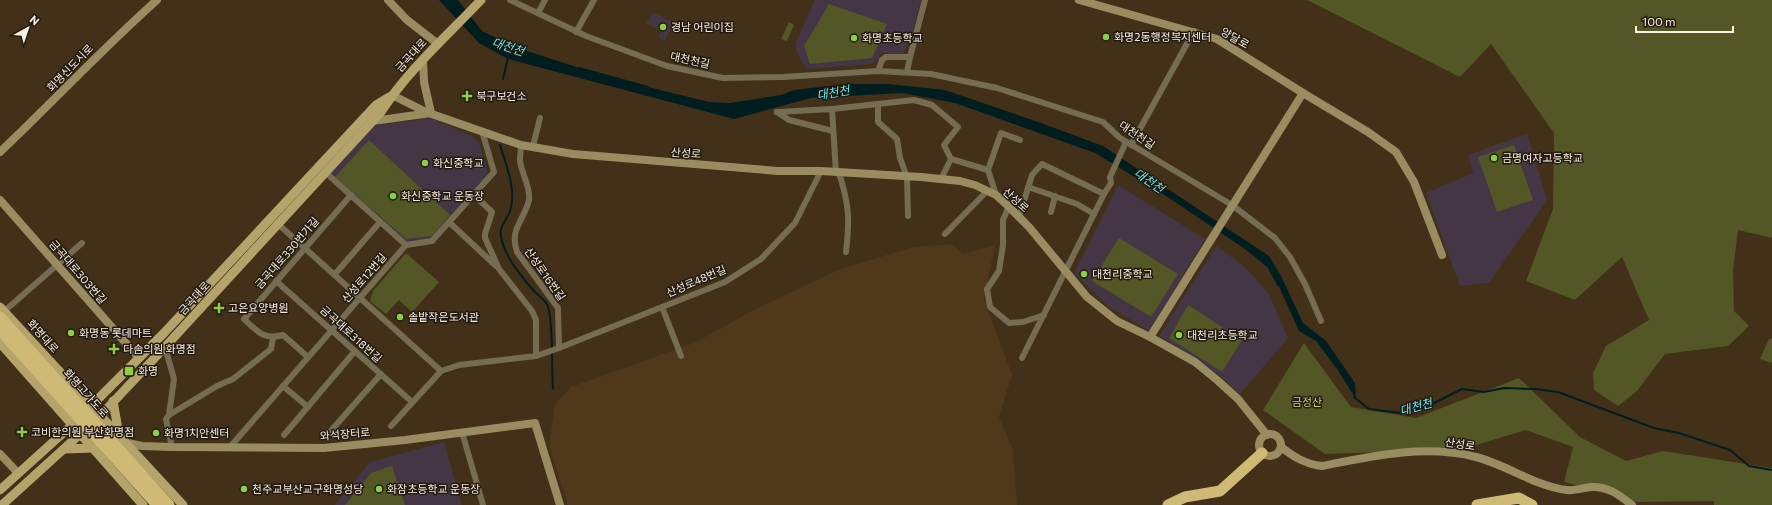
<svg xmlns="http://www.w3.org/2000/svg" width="1772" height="505" font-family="Commissioner,'Noto Sans KR',sans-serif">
<rect width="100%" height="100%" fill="#433019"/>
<polygon fill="#50381b" points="952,244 963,254 995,245 984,299 1012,375 999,417 1013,450 1017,505 568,505 549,446 555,404 571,387 694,343 754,310 840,269 914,247"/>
<g fill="#443644">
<polygon points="815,0 921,0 914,27 903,55 879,52 879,58 872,64 807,69 799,57 795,44"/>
<polygon points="653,12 674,23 664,41 659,38 661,30 646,24"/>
<polygon points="431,118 470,135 479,142 488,174 432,239 407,243 329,172 373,126"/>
<polygon points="1527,134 1547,200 1489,283 1460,286 1426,193 1473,173 1468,155"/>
<polygon points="1118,185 1205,239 1149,331 1108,306 1074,273"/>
<polygon points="1216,246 1244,266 1269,294 1288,338 1240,394 1219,375 1159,336"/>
<polygon points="444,442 462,505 335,505 370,462"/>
</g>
<g fill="#535625">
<polygon points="1307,0 1772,0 1772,238 1738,230 1733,270 1734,311 1749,326 1728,346 1665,354 1637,391 1618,406 1594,390 1593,373 1606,346 1649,320 1622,257 1575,300 1526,281 1553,209 1554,133 1491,44 1460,77"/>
<polygon points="829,4 887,24 872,58 810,64 804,46"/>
<polygon points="789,22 794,25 787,41 781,39"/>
<polygon points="369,140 450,215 432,236 406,239 335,177"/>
<polygon points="1514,145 1533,200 1497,212 1478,157"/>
<polygon points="1119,238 1178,274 1151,317 1092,281"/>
<polygon points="406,253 439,282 412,312 399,300 386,314 370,301 373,291"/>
<polygon points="1188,305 1242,340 1222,372 1169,338"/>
<polygon points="1772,338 1772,363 1760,359 1769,339"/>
<polygon points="1304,343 1351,407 1416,418 1519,378 1580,437 1626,461 1663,451 1772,468 1772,505 1714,505 1714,501 1637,502 1564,482 1573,447 1526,430 1463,449 1325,454 1263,410"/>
<polygon points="392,466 405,505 345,505 371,473"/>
</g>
<polygon fill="#001e20" points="439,0 458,0 482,31 515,47 604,76 709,102 730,103 781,95 794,90 845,84 888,84 945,90 1041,123 1103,146 1269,256 1281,276 1303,323 1326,341 1355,383 1356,399 1337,369 1316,341 1299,331 1272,271 1245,249 1163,194 1095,153 955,103 902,93 811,98 734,119 508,59 479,43"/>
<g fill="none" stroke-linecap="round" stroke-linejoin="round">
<g stroke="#001e20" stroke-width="2">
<polyline points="579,68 648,87"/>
<polyline points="503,79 508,57"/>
<path d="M500 145C506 165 517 191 510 211 507 220 499 226 501 236 504 256 521 276 534 291 538 295 546 301 548 306 554 329 551 364 553 389"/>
<polyline points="1269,268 1278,285"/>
<polyline points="1354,397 1369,409 1401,413 1428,406 1462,389 1484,392 1504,388 1535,389 1558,392 1654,428 1679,433 1730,450 1749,466 1772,470"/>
</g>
<g stroke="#756c52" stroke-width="6">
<polyline points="510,0 586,36 667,66 723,78 783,77 878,71 931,74 997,88 1103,122 1120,138 1232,205 1275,238 1290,257 1305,284 1321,321"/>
<polyline points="538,13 545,0"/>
<polyline points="576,32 594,0"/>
<polyline points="878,71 882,60 886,57 910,57 925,0"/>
<polyline points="907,72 910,57"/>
<polyline points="878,104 878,122 897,139 900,158 907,177 908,216"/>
<polyline points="832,109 836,173"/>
<polyline points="777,112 832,109 914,100 932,105 958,127 944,145 951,159 988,170 996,195"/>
<polyline points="777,112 789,120 833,131"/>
<path d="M521 145C521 150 520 155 520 160 521 173 531 187 529 200 524 221 509 229 517 252L558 308 559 348"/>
<polyline points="1131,145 1194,31"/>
<polyline points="533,146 540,118"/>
<polyline points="988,170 1001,133 1020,140"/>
<polyline points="325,172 406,245"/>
<path d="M839 173C849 204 850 219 846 252"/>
<polyline points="941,179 951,159"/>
<polyline points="1028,187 1077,204 1094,214"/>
<polyline points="1009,206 1003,220 1003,245 999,271 987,289 990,307 1009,323 1023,322 1044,315"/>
<polyline points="1051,212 1055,196"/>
<polyline points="1019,217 1032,175 1042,164 1104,194"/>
<polyline points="449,222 496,266"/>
<polyline points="278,224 441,371"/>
<polyline points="945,234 987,191"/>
<polyline points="335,274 380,222"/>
<polyline points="276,281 412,402"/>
<polyline points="662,307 681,356"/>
<polyline points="1,314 82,243"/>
<polyline points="165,347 174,379 169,415 217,386 233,379 271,349 273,338"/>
<polyline points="536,356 559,348 725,282 761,259 795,223 821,171"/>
<path d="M308 357 283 335C263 340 258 332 244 319L351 195"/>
<polyline points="1022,358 1104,194 1111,183 1110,177 1126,142"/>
<polyline points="283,386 308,407"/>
<polyline points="169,415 166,419 172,447"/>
<polyline points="391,426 441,371 459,365 536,356 536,320 532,311 499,269 485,238 485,234 492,212 474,195"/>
<polyline points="462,432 483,505"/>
<polyline points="328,434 381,374"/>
<polyline points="284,435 355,351"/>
<polyline points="230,447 406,245 432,241 494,172 482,131"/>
</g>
<g stroke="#998c61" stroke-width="8">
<polyline points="388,0 407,20 438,44"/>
<polyline points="1079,0 1217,39 1303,93 1150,337"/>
<polyline points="1303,93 1368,132 1396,152 1414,182 1442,255"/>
<polyline points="392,95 426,112 521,145 573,154 778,171 821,171 921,177 960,181 975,185 996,195 1006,204 1029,227 1087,297 1117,321 1150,337 1195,362 1217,380 1238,399 1267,435"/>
<polyline points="373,121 431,113 424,82 423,60"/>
<path d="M0 152C53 102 102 49 157 0"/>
<polyline points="0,200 139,358"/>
<circle cx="1270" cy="445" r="11"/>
<polyline points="123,442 142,446 172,447 324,448 405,440 535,423 560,505"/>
<path d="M1281 447C1294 457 1305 464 1322 466 1372 456 1425 444 1476 457 1507 465 1535 486 1567 490 1575 491 1583 488 1591 487 1608 486 1619 495 1632 505"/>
<polyline points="0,454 18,473"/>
</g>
<g stroke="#b5a36c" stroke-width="9">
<polyline points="0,307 183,505"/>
<polyline points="0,343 143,505"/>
<polyline points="113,401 119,435"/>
<polyline points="64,449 94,448"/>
<polyline points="0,490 73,424 164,333 376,105 389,97"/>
<path d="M2 505 100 416 165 347 381 112C408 70 447 36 481 0"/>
</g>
<g stroke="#ceb975" stroke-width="11">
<polyline points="1168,505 1185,497 1220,491 1262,453"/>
<polyline points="1477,505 1519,498 1532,505"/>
</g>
<g stroke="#ceb975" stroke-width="11">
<polyline points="0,317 169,505"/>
<polyline points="0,330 157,505"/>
</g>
</g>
<g fill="#8cce46" stroke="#221a10" stroke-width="1.5">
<circle cx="663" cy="27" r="4"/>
<circle cx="1106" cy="37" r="4"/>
<circle cx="854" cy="38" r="4"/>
<path d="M465 90h4v4h4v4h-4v4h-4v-4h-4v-4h4z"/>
<circle cx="1494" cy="158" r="4"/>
<circle cx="425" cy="163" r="4"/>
<circle cx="393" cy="196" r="4"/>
<circle cx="1084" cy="274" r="4"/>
<path d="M217 302h4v4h4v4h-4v4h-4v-4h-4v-4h4z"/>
<circle cx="400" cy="317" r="4"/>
<circle cx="71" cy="333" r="4"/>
<circle cx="1179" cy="335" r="4"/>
<path d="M112 343h4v4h4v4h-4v4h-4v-4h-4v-4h4z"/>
<rect x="124" y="366" width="10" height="10" rx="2"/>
<path d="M20 426h4v4h4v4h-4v4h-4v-4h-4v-4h4z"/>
<circle cx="156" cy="433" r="4"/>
<circle cx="244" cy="489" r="4"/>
<circle cx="379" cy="489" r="4"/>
</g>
<g text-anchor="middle" stroke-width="3" stroke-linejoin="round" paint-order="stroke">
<g font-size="11" fill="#faeee0" stroke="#221a10" text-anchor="start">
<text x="671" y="31">경남 어린이집</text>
<text x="1114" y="41">화명2동행정복지센터</text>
<text x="862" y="42">화명초등학교</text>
<text x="476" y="100">북구보건소</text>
<text x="1502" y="162">금명여자고등학교</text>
<text x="433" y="167">화신중학교</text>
<text x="401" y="200">화신중학교 운동장</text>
<text x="1092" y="278">대천리중학교</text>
<text x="228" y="312">고은요양병원</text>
<text x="408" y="321">솔밭작은도서관</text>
<text x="79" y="337">화명동 롯데마트</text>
<text x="1187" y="339">대천리초등학교</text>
<text x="123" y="353">다솜의원 화명점</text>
<text x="138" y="375">화명</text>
<text x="31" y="436">코비한의원 부산화명점</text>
<text x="164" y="437">화명1치안센터</text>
<text x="252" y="493">천주교부산교구화명성당</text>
<text x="387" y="493">화잠초등학교 운동장</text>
</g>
<g font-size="11" fill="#faeee0" stroke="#221a10">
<text transform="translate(1235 38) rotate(30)" y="4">양달로</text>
<text transform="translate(411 55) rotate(-48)" y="4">금곡대로</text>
<text transform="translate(690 60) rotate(12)" y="4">대천천길</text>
<text transform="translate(70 68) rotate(-46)" y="4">화명신도시로</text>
<text transform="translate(1137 135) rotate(34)" y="4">대천천길</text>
<text transform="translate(686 153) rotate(4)" y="4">산성로</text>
<text transform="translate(1016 200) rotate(42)" y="4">산성로</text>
<text transform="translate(287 253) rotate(-49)" y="4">금곡대로330번가길</text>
<text transform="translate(78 272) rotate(49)" y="4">금곡대로303번길</text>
<text transform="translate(545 274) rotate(55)" y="4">산성로16번길</text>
<text transform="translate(364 278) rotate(-49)" y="4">산성로12번길</text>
<text transform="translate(696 281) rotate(-23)" y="4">산성로48번길</text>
<text transform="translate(194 298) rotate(-48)" y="4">금곡대로</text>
<text transform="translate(351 334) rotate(42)" y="4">금곡대로318번길</text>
<text transform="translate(43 336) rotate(48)" y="4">화명대로</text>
<text transform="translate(86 393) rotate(48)" y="4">화명고가도로</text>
<text transform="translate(345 434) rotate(-5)" y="4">와석장터로</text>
<text transform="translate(1460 444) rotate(8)" y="4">산성로</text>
</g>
<g font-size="11" fill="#cfd575" stroke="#221a10">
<text x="1307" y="406">금정산</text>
</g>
<g font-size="12" font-style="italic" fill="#5eebf3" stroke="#221a10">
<text transform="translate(508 47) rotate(18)" y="4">대천천</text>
<text transform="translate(833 93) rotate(-10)" y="4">대천천</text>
<text transform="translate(1149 181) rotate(34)" y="4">대천천</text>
<text transform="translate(1416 407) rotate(-15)" y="4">대천천</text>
</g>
</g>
<g transform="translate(28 28) rotate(40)" stroke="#221a10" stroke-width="3" paint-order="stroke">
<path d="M0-3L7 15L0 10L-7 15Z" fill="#faeee0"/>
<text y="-6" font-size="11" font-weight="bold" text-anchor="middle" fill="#faeee0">N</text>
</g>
<path d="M1636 26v6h97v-6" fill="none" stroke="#faeee0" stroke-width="2"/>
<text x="1642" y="26" font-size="12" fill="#faeee0" stroke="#221a10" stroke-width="3" paint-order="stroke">100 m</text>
</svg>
